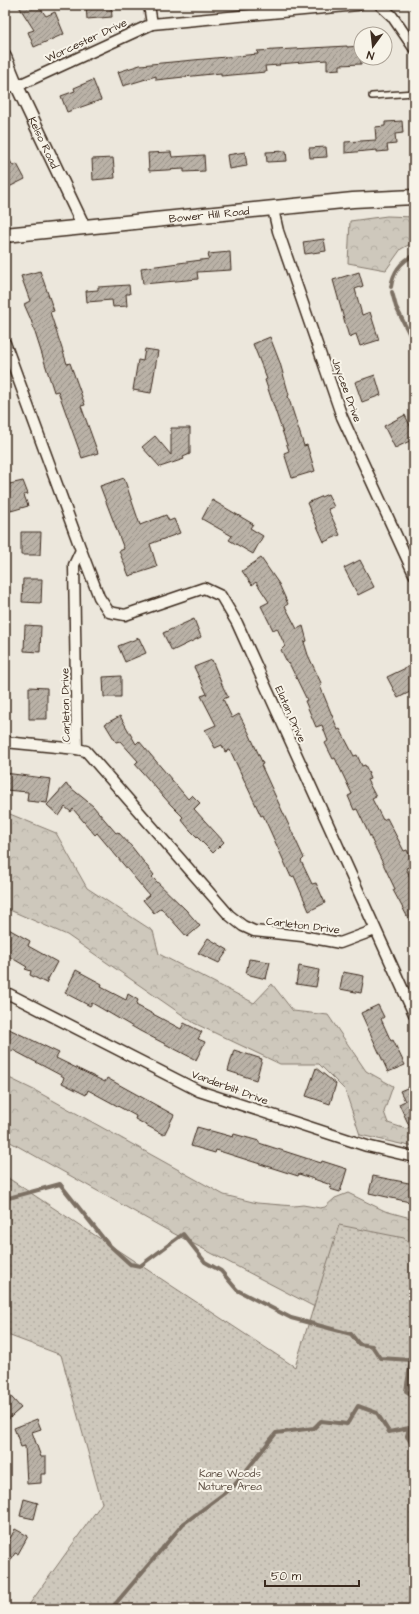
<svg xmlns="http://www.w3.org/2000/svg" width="419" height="1614" font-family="'Architects Daughter',sans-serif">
<defs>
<pattern id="forest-crowns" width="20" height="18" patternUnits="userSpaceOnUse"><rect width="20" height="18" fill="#cec8bc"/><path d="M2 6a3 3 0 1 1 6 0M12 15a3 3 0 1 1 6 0" fill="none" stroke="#b2aca1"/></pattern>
<pattern id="park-dots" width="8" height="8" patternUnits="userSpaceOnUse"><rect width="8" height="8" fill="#cec8bc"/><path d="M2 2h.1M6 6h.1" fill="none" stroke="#b2aca1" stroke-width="1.8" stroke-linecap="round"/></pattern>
<pattern id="building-hatch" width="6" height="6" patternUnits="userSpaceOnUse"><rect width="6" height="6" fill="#bab2a7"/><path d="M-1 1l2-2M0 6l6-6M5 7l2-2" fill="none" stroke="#989187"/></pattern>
</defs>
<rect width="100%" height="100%" fill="#ece7dc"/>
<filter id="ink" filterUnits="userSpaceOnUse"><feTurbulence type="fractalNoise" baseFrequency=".025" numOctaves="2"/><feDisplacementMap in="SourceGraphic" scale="8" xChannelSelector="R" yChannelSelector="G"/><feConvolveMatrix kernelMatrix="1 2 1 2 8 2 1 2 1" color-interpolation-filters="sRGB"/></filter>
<g filter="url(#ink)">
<g fill="url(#forest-crowns)" stroke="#84796d">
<polygon points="387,216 414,217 414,242 401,249 386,270 348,263 350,221"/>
<polygon points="5,812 56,833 87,888 153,931 159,954 254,1003 272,984 293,1011 328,1015 366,1071 393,1086 384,1112 388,1123 406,1129 414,1124 414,1147 360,1135 345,1090 319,1064 280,1064 194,1023 67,935 5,908"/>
<polygon points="5,1076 36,1091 224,1195 257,1203 294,1206 303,1205 320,1208 325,1207 335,1198 348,1193 385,1211 414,1219 414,1366 380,1341 167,1230 5,1139"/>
</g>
<polygon fill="url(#park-dots)" stroke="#84796d" points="5,1176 295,1367 339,1225 404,1238 414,1250 414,1609 26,1609 102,1503 61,1355 5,1334"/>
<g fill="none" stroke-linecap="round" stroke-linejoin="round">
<g stroke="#7c7064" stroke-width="4">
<path d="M391 287C393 272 400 262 414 255"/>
<polyline points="392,292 396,307 414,343"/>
<polyline points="5,1199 60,1184 107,1243 130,1264 140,1266 183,1234 205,1262 221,1271 237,1290 291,1318 351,1334 359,1344 372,1346 380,1358 411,1360 406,1391 414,1396"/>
<polyline points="414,1433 407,1436 414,1448"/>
<polyline points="111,1609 183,1524 234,1486 276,1433 314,1428 321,1421 347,1424 358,1406 377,1413 389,1432 409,1428 407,1436"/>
</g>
</g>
<g fill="url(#building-hatch)" stroke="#3b2a1e">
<polygon points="18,5 38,5 46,16 55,12 64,34 34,47 28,32 34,30"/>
<polygon points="86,5 111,5 112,17 87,19"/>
<polygon points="347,46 347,47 361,46 361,64 340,65 340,69 327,70 327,60 279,64 280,65 265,66 266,72 221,76 221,73 156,80 156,76 123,86 118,72 140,65 258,54 257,51"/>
<polygon points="93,80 101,100 67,112 61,96 75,91 74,88"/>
<polygon points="402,121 403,133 395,134 396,144 387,145 388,151 377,152 377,150 345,153 345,142 376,140 375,127 385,126 385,122"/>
<polygon points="326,147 327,157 310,158 309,148"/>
<polygon points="286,151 287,161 267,162 266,152"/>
<polygon points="5,152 13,166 17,164 25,179 5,189"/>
<polygon points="171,152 172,157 204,155 205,171 184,172 184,169 149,171 148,153"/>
<polygon points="245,152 247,166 229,169 227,155"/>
<polygon points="113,158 115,178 93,180 92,159"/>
<polygon points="324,239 326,251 305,254 303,242"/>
<polygon points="230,252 231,270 197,272 198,279 143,284 141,268 209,259 208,254"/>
<polygon points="40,271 54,311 50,312 67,364 70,363 85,405 81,406 98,453 82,458 58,391 54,392 31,320 24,304 30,301 21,276"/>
<polygon points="359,272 363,286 355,289 362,315 370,312 379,340 360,346 356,334 349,337 333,280"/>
<polygon points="129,285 130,294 126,294 127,306 113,307 112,300 87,302 86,291 98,290 98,287"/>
<polygon points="270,337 280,363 289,395 288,396 304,446 307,445 315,471 292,478 284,453 289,451 265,380 267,379 253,344"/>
<polygon points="145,349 158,351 151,393 133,390 138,360 143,361"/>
<polygon points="375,375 381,395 362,402 355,382"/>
<polygon points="405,415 414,434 414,439 395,448 384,426"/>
<polygon points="171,428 190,428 190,454 183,457 184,459 160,467 142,447 155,436 171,455"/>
<polygon points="124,478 140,525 166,515 169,521 174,519 180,533 150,544 157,567 129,576 119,551 124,549 100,486"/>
<polygon points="23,481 28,494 24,495 28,506 11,511 5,485"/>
<polygon points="328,494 334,507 328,509 340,535 324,542 307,503"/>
<polygon points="212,500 253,524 250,528 263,536 253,554 229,540 232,536 202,519"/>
<polygon points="21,532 41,532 40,555 21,555"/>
<polygon points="261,558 279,584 288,604 285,606 297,629 303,626 307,641 304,642 308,655 322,685 320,686 338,730 340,729 354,756 357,755 362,766 365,765 369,773 368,774 370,779 367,780 376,797 372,799 383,820 387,818 404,851 407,850 414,864 414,866 406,868 414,885 414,929 393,890 395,889 357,809 354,810 348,796 352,794 335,758 333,759 325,743 328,741 322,725 316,727 305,701 307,700 289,663 288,664 281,650 285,646 277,628 273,630 261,606 269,602 256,582 252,585 242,571"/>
<polygon points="360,560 374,587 358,595 344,568"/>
<polygon points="23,579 42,579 41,603 22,602"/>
<polygon points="194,619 201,637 172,651 163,633"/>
<polygon points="25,625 41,626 40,652 24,651"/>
<polygon points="139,638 146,653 125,662 118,646"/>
<polygon points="212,660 223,687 228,697 223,699 232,718 239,714 249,733 263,764 261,765 304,858 301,861 312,884 316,883 325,903 309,911 294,876 291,877 263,815 261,816 230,750 225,752 222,745 215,748 205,730 216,725 201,696 207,694 194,667"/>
<polygon points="410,666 414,673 414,690 398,698 387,677"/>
<polygon points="121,676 121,697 104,697 103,677"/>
<polygon points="29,687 47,688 47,719 29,719"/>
<polygon points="120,716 136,744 139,741 188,799 192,795 200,803 194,809 224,842 213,853 190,830 181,819 183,817 171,805 135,764 138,761 120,741 116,742 105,724"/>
<polygon points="5,773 51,779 47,803 27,801 28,792 5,790"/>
<polygon points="66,784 93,806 116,833 118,832 132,847 154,875 152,877 186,910 200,926 187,937 161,908 154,913 143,900 149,895 97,833 95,835 73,809 71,812 65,807 59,816 47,805"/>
<polygon points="5,927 30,941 28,946 57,962 46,983 30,975 31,971 25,969 27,967 5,954"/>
<polygon points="208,938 228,950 219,963 198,953"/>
<polygon points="249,959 270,962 266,979 246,974"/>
<polygon points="299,966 319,970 316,987 296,984"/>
<polygon points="76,970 102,984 101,987 126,1000 128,994 138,1000 136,1005 181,1029 184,1023 202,1032 198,1039 205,1042 196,1060 140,1031 92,1003 90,1006 65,993"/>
<polygon points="343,972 364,976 361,993 340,989"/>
<polygon points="378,1005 384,1017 381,1019 391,1041 393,1040 405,1065 388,1072 361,1013"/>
<polygon points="5,1027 59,1053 56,1058 105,1082 107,1078 174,1115 164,1135 135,1119 136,1116 88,1090 86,1095 62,1083 64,1077 13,1050 12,1052 5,1048"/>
<polygon points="234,1050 262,1059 256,1080 228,1071"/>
<polygon points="316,1068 336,1084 330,1104 306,1096"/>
<polygon points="414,1085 414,1136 399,1104 405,1101 400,1091"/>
<polygon points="197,1127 233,1137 234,1134 259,1141 259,1143 321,1163 322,1161 347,1169 340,1192 330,1189 331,1185 299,1174 298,1176 216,1150 215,1153 191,1146"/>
<polygon points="373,1176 414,1184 414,1203 369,1193"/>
<polygon points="5,1390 21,1408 5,1422"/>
<polygon points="37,1419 41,1429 32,1432 41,1457 46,1457 46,1474 41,1474 41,1483 27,1484 25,1446 21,1447 14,1428"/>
<polygon points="24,1499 38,1503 34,1519 20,1516"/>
<polygon points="15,1529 28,1536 18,1554 15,1553 5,1570 5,1548"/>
</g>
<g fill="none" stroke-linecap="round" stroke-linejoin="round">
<defs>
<polyline id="service" points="372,96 414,93"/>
<g id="minor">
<polyline points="149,5 152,24"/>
<polyline points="380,5 392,16 414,48"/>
<polyline points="5,86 17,86 152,24 358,5"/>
<polyline points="273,209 278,231 342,417 414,574"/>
<polyline points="5,343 81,550 74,565 77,749 86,751 229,915 243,926 254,931 302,936 340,943 375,930"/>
<polyline points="81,550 99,597 109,612 125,615 204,588 221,596 237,623 414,1014"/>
<polyline points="5,742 77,749"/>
<polyline points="5,992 199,1091 367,1146 414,1157"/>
</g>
<g id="tertiary">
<path id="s1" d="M5 57 17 86 84 227"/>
</g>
<g id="secondary">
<path id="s2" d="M5 235 353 200 414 197"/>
</g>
</defs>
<use href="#service" stroke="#3b2a1e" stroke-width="8"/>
<use href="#minor" stroke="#3b2a1e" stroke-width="13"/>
<use href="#tertiary" stroke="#3b2a1e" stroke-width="15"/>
<use href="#secondary" stroke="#3b2a1e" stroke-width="17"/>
<use href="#service" stroke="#f7f3e8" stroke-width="5"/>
<use href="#minor" stroke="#f7f3e8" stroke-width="10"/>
<use href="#tertiary" stroke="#f7f3e8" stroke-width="12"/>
<use href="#secondary" stroke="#f7f3e8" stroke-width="14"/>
</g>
</g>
<g text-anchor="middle" stroke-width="4" stroke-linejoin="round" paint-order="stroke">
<g font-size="11" fill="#3b2a1e" stroke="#f7f3e8">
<text transform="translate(86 40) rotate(-25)" y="4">Worcester Drive</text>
<text dy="4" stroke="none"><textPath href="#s1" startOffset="94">Kelso Road</textPath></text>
<text dy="4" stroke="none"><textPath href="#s2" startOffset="205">Bower Hill Road</textPath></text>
<text transform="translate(347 390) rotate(70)" y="4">Jaycee Drive</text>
<text transform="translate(65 705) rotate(-91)" y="4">Carleton Drive</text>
<text transform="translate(291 714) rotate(66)" y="4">Elatan Drive</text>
<text transform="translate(303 925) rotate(7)" y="4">Carleton Drive</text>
<text transform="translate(230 1087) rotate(20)" y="4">Vanderbilt Drive</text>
</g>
<g font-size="11" fill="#605246" stroke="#f7f3e8">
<text x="230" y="1477">Kane Woods<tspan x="230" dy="13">Nature Area</tspan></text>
</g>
</g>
<rect width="419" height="1614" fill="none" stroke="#f7f3e8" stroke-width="20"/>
<rect x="10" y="10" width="399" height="1594" fill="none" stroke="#3b2a1e" stroke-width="1.5" filter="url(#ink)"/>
<g transform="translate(373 46) rotate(195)"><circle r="19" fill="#f7f3e8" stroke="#aca397"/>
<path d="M0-3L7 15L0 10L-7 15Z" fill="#3b2a1e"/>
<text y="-6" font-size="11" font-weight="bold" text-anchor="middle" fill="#3b2a1e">N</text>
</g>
<path d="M265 1580v6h94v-6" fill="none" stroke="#3b2a1e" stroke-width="2"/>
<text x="271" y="1580" font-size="12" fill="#3b2a1e" stroke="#f7f3e8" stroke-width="3" paint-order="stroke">50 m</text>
</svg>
